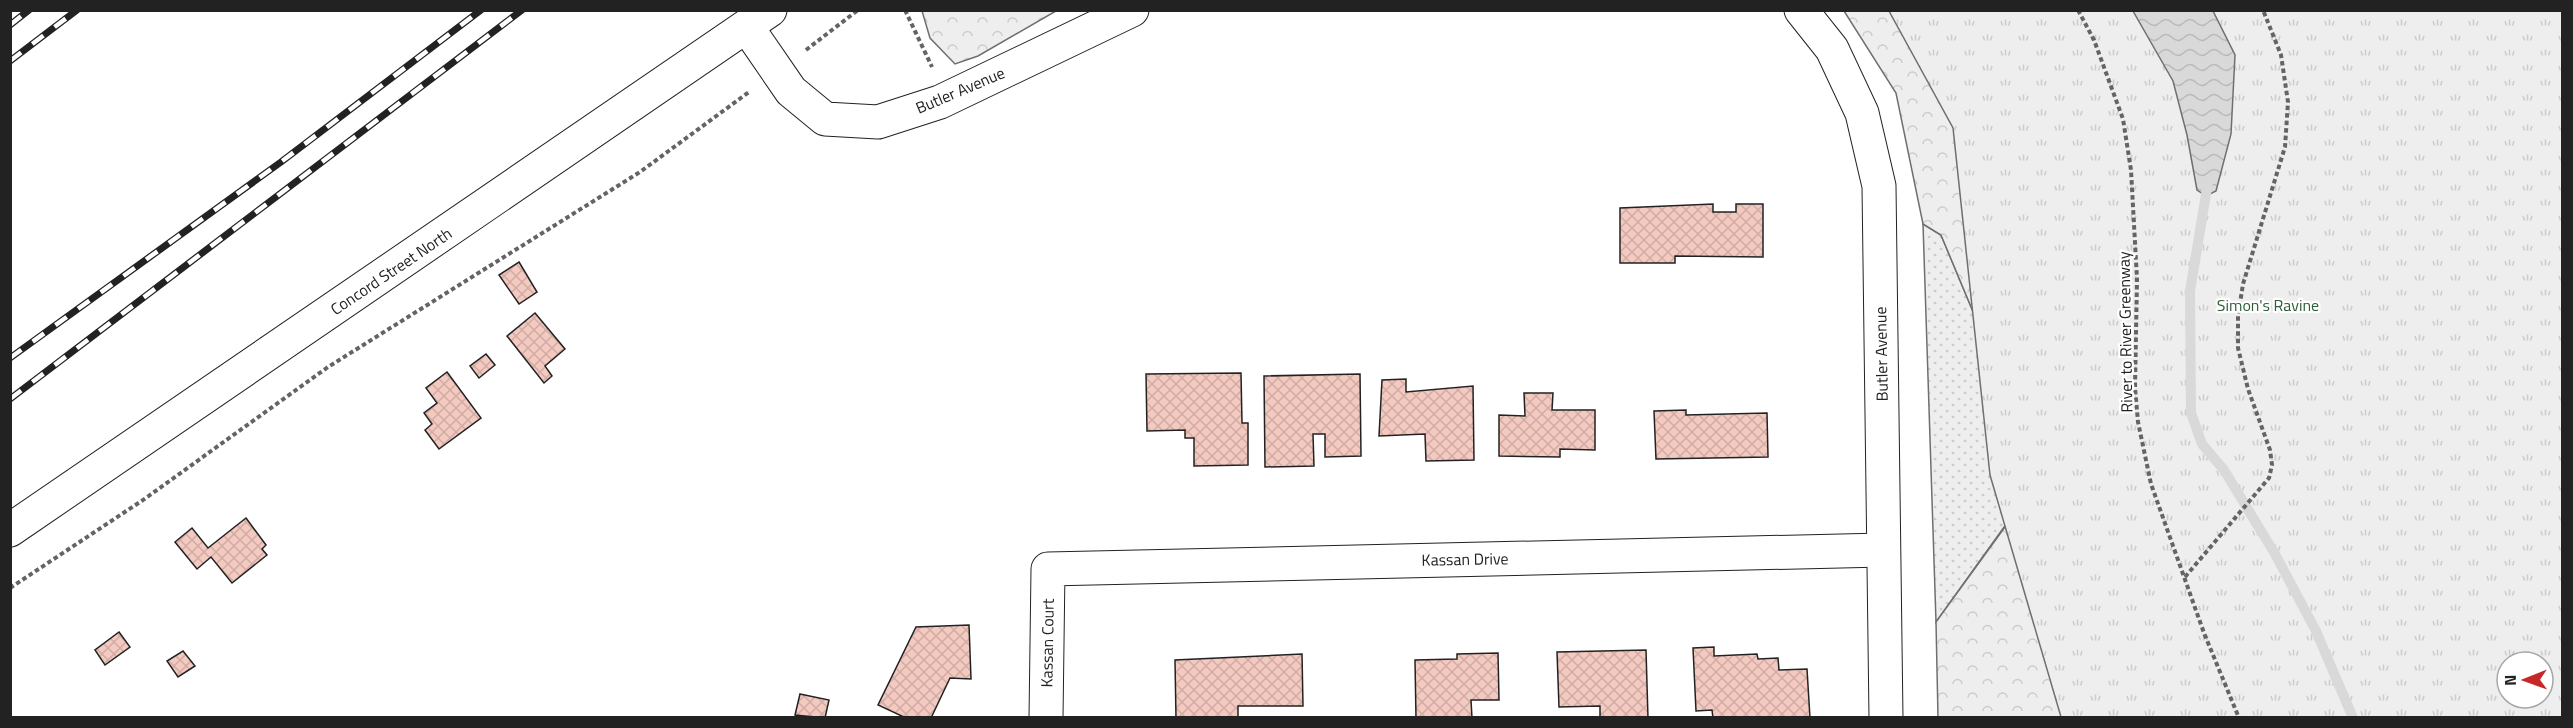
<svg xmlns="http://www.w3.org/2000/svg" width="2573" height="728" font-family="'Titillium Web',sans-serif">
<defs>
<pattern id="grass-dots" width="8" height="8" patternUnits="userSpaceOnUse" patternTransform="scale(1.5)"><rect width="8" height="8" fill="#eee"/><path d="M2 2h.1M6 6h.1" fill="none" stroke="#ccc" stroke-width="1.8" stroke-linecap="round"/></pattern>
<pattern id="forest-crowns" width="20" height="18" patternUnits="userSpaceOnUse" patternTransform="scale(1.5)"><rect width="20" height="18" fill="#eee"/><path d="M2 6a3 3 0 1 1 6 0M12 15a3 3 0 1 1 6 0" fill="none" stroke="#ccc"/></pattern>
<pattern id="park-tufts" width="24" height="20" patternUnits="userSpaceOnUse" patternTransform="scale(1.5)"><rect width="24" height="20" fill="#eee"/><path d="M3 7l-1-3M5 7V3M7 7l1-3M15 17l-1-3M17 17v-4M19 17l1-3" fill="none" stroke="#ccc"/></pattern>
<pattern id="water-waves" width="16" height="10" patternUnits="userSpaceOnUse" patternTransform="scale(1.5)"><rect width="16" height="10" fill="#d9d9d9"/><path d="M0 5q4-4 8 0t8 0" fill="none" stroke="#bababa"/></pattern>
<pattern id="building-cross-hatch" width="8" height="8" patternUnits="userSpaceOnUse" patternTransform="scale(1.5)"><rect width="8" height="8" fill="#f3c9c0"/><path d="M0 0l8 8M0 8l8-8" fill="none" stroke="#d0aca5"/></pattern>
</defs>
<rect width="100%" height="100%" fill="#fff"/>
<polygon fill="url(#grass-dots)" stroke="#6f6f6f" stroke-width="1.5" points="1923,224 1941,235 1997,369 2017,509 1936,622"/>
<g fill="url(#forest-crowns)" stroke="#6f6f6f" stroke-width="1.5">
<polygon points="922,11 922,10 1056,11 978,56 955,64 930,38"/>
<polygon points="1844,11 2031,11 2213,717 1938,717 1936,622 2018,509 1997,369 1941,235 1923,224 1896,93"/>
</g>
<path fill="url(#park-tufts)" stroke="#6f6f6f" stroke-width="1.5" fill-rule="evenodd" d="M1889 11H2562V717H2061L1990 475 1953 128ZM2507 662H2543V698H2507Z"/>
<polygon fill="url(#water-waves)" stroke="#6f6f6f" stroke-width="1.5" points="2133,11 2213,11 2235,55 2231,134 2216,191 2206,196 2197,190 2187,135 2173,81"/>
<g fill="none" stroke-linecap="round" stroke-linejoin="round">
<polyline stroke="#d9d9d9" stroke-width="10" points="2208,182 2190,291 2191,413 2202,444 2224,470 2275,554 2316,631 2353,718"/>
</g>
<g fill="url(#building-cross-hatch)" stroke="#222" stroke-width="1.5">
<polygon points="1713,204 1713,212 1736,212 1736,204 1763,204 1763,257 1675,256 1675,263 1620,263 1620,208"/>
<polygon points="519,262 537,292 519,304 499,275"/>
<polygon points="535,313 565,349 545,366 552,376 544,383 507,336"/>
<polygon points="486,354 495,365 479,378 470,366"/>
<polygon points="447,372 481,418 439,449 425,430 432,424 424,413 437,403 426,388"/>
<polygon points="1241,373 1242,423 1248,423 1248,465 1194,466 1194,438 1185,438 1185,430 1147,431 1146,374"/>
<polygon points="1360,374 1361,456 1325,457 1325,434 1313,434 1314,466 1265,467 1264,376"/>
<polygon points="1406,379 1406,392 1473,386 1474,460 1426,461 1425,434 1379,436 1382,380"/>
<polygon points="1524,393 1553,393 1552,410 1595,410 1595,450 1560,449 1560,457 1499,456 1499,415 1525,416"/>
<polygon points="1686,410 1686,415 1767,413 1768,457 1656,459 1654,411"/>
<polygon points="246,518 266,545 262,549 267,555 232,583 211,557 197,569 175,542 192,528 208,548"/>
<polygon points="969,625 971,679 950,678 931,718 906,718 878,705 916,627"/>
<polygon points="119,632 130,647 105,665 95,650"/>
<polygon points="1714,647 1714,656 1757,654 1758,659 1778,658 1779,670 1807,669 1810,718 1713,718 1712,710 1696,711 1693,648"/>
<polygon points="1646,650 1648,718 1600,718 1600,706 1559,707 1557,652"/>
<polygon points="183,651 195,666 178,677 167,661"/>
<polygon points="1498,653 1499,700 1471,700 1472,718 1416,718 1415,660 1457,659 1457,654"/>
<polygon points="1302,654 1303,706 1238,706 1238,718 1176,718 1175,660"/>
<polygon points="800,694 829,700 825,718 795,715"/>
</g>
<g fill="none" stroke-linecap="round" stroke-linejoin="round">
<defs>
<polyline id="street" points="1046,718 1048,569 1883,550"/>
<g id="secondary">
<polyline points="1801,10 1832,49 1862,113 1879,186 1886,718"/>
<polyline points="747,27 791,91 825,119 878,122 940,102 1132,10"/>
<polyline points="10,530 770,10"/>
</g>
</defs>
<use href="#street" stroke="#222" stroke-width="35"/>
<use href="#secondary" stroke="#222" stroke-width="35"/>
<g stroke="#646464" stroke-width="4" stroke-dasharray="4.5 3" stroke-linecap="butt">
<polyline points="905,10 932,67"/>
<polyline points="2078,10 2094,40 2123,119 2131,170 2137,279 2135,388 2138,422 2151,484 2204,633 2239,718"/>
<polyline points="806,50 858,10"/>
<polyline points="2185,577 2269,478 2272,465 2270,450 2248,389 2238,348 2238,316 2243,284 2285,147 2288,102 2281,55 2263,10"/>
<polyline points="10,588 143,500 328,367 640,172 749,92"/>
</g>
<use href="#street" stroke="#fff" stroke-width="33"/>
<use href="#secondary" stroke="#fff" stroke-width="33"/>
<defs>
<g id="rail">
<polyline points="10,25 29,10"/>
<polyline points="10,61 77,10"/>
<polyline points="10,358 281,162 481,10"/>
<polyline points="10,399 522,10"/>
</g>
</defs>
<use href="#rail" stroke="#222" stroke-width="7"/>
<use href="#rail" stroke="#fff" stroke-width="4.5" stroke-dasharray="14" stroke-linecap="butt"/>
</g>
<g text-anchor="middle" stroke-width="4.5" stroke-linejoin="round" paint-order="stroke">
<g font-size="16" fill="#222" stroke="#fff">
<text transform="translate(960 90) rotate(-23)" y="6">Butler Avenue</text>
<text transform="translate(391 271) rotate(-34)" y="6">Concord Street North</text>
<text transform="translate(2125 332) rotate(-91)" y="6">River to River Greenway</text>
<text transform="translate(1881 354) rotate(-91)" y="6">Butler Avenue</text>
<text transform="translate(1465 559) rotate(-1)" y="6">Kassan Drive</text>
<text transform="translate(1047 643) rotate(-89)" y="6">Kassan Court</text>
</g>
<g font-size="16" fill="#2f5e38" stroke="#fff">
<text x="2268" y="311">Simon's Ravine</text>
</g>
</g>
<rect width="2573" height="728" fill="none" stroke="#222222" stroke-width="24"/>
<g transform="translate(2525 680) rotate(269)"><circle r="28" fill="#ffffff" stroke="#a7a7a7" stroke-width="1.5"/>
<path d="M0-4.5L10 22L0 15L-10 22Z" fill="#c62828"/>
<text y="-9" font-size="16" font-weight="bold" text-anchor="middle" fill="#222222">N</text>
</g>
</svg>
